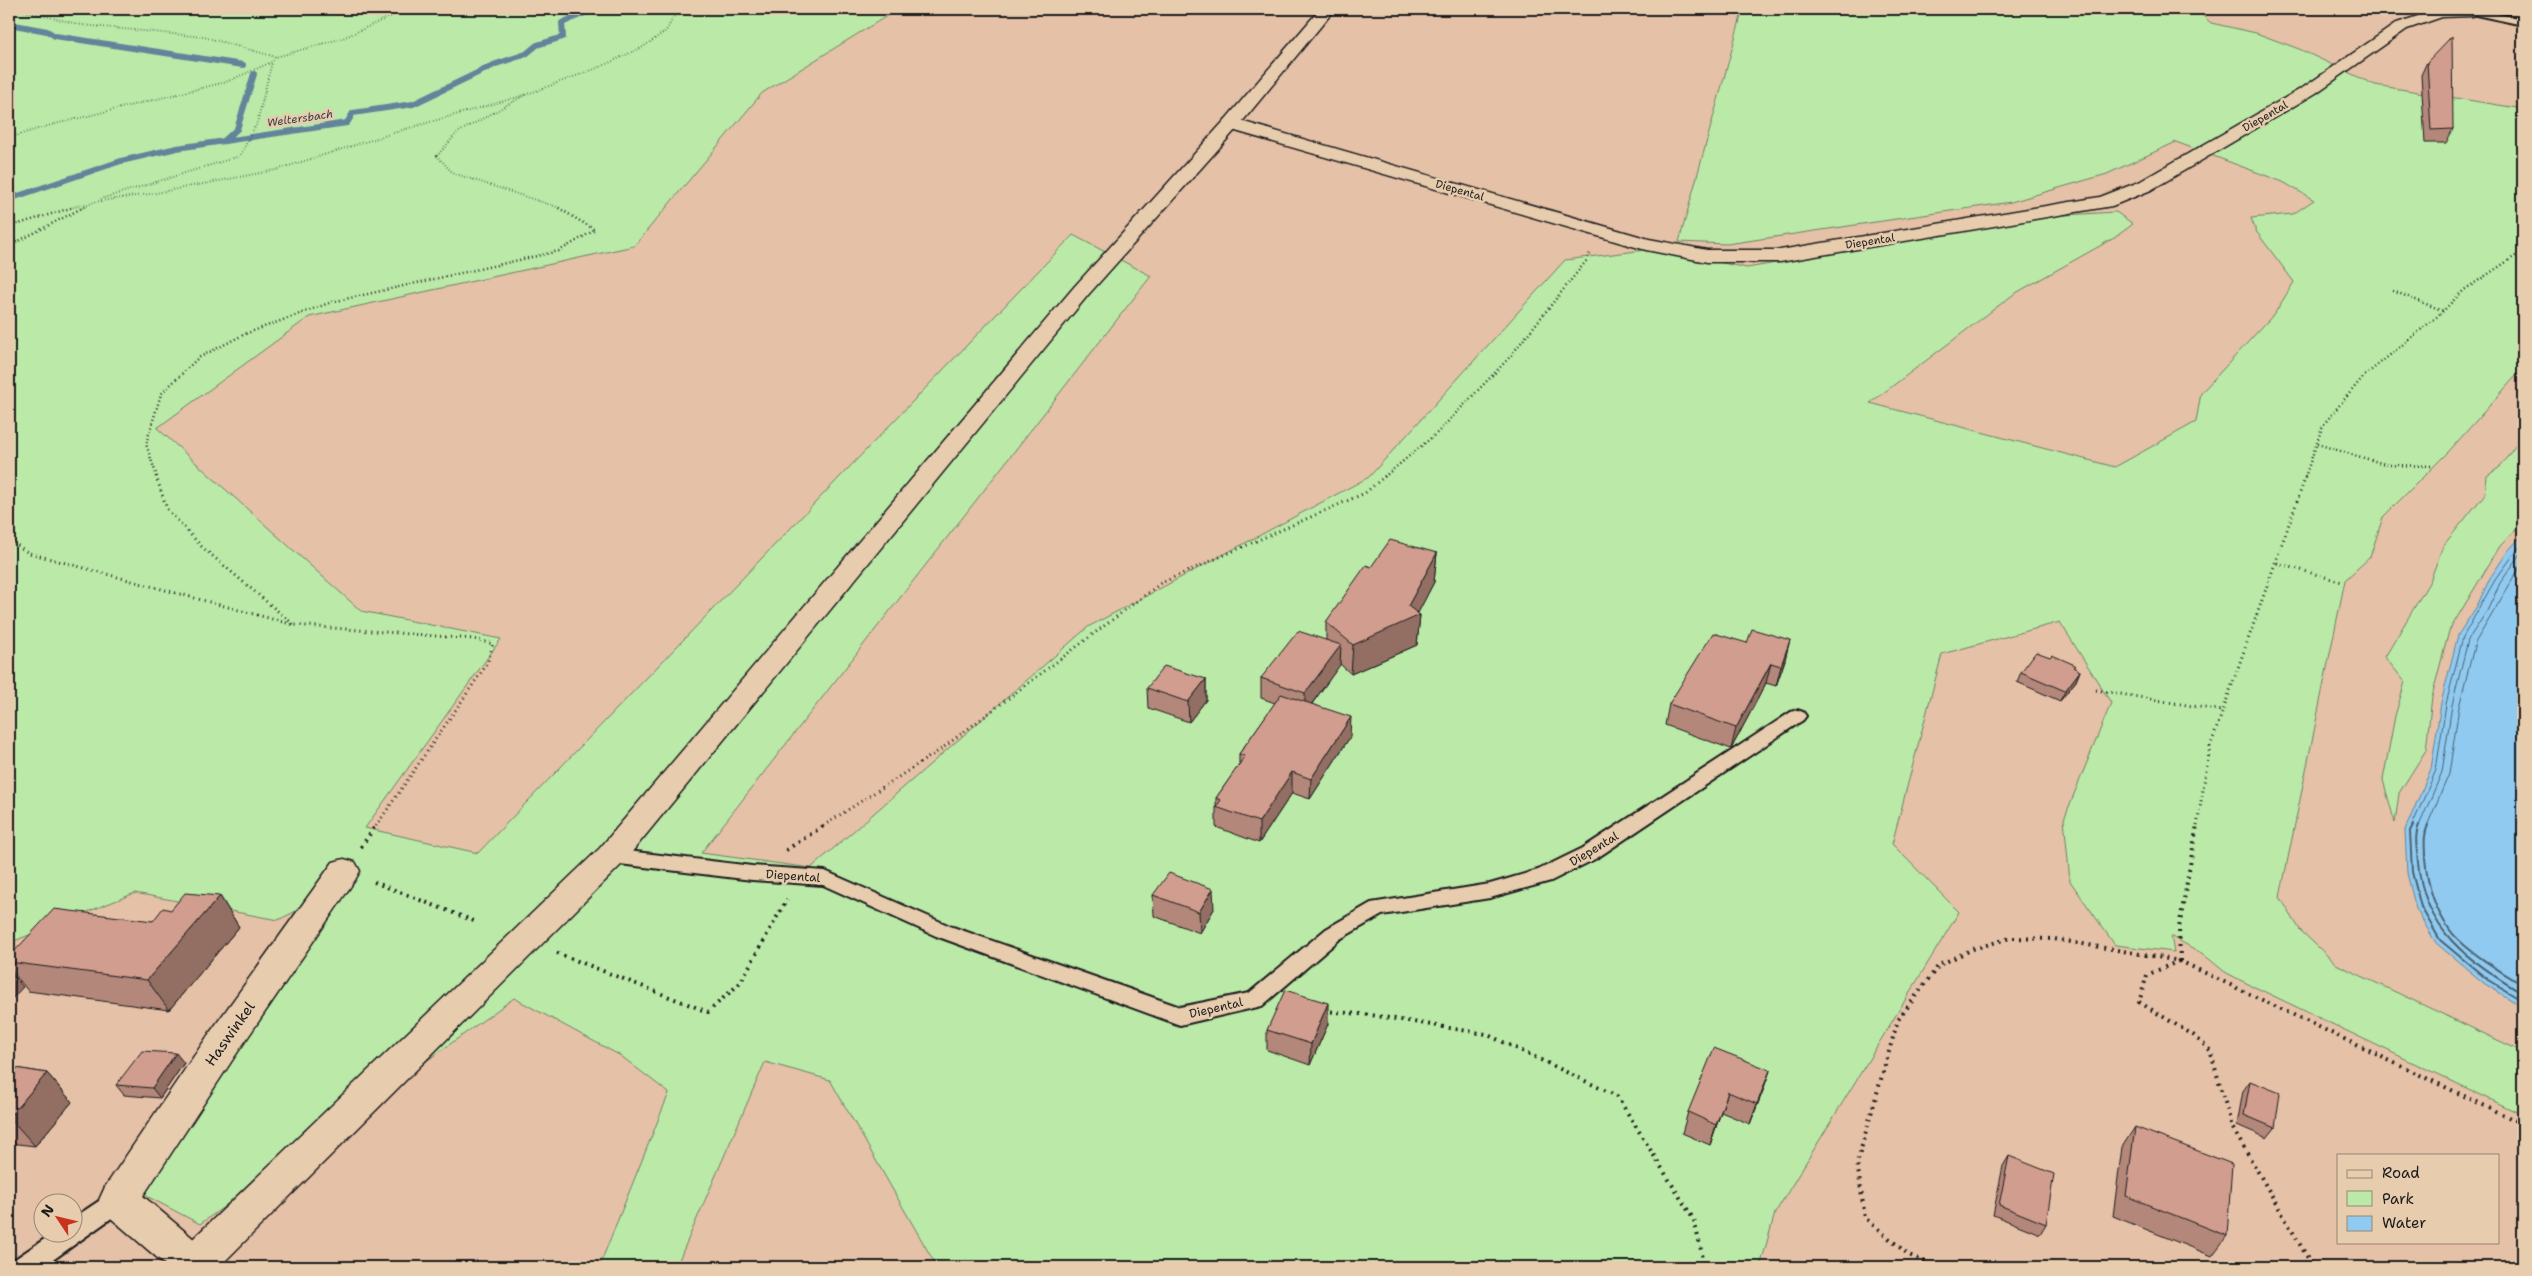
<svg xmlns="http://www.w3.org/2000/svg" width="2532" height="1276" font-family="'Shantell Sans',sans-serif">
<rect width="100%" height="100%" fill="#e5c1a7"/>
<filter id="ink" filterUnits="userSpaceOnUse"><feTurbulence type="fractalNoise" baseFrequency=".02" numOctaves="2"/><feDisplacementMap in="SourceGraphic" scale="10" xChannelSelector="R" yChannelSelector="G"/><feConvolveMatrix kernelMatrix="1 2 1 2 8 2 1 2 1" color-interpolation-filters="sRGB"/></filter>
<g filter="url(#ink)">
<g fill="#bae9a8" stroke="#6b8262">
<polygon points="9,9 898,9 762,93 634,246 309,317 157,428 361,611 501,639 365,828 478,853 1073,235 1151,276 701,853 811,868 1088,627 1369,477 1565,260 1653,249 1747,268 2048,216 2116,212 2133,224 2114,238 2014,294 1870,403 2115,467 2196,422 2201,393 2275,313 2294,282 2256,231 2251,218 2293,214 2314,200 2283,182 2176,142 2107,174 2011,202 1727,244 1679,242 1743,9 2195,9 2211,23 2256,33 2299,49 2375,85 2523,109 2523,368 2450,450 2383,517 2370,557 2345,580 2280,897 2300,930 2336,964 2523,1052 2523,1115 2240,980 2225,972 2203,954 2171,936 2174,952 2115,945 2070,881 2064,819 2111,703 2060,622 1942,654 1892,844 1959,912 1775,1213 1760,1267 937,1267 830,1080 765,1062 676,1267 599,1267 669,1093 621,1056 514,998 200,1224 137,1191 310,947 333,893 278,920 135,893 9,943"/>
<polygon points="2523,411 2523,522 2500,546 2449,631 2432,696 2426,750 2399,793 2395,823 2383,780 2395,716 2405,682 2385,657 2430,581 2443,546 2485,494 2487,476 2500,467 2521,438 2520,414"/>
</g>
<polygon fill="#90caf0" stroke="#62849b" points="2523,534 2523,1007 2485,984 2436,943 2416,909 2407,873 2405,830 2431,769 2441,703 2458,635 2477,606 2490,578 2508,551"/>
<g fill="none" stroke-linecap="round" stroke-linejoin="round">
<g stroke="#4a6271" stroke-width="1">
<polyline points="2412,826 2436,770 2446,704 2463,637 2495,580 2523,542"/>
<polyline points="2419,826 2442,772 2452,705 2468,640 2487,611 2500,583 2523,551"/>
<polyline points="2427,826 2449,774 2459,707 2475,643 2523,562"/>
</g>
<g stroke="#4a6271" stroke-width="2">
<polyline points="2413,825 2410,831 2412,872 2421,907 2440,940 2488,980 2523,1001"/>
<path d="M2419 825C2414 836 2417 850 2418 862 2424 931 2469 961 2523 994"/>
<path d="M2428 825C2423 836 2425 846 2425 858 2427 883 2435 910 2450 930 2462 948 2504 974 2523 985"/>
</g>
<g stroke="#62849b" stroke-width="6">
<polyline points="9,24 47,31 55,36 243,65"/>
<polyline points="224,141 237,129 254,74"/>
<polyline points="9,199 121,161 177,148 347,123 353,113 413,104 496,64 526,54 537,45 563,37 562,23 593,9"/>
</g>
<defs>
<g id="service">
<polygon points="2458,9 2473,9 2523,19 2523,25 2462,12"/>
<polygon points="1797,710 1803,712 1806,716 1803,720 1597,858 1551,881 1490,898 1382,915 1340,939 1262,1006 1180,1025 936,936 823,885 752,880 611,863 604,861 602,856 604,851 611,849 752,866 825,871 950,926 1180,1007 1249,993 1326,929 1371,903 1490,884 1538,870 1583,848 1791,712"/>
<polygon points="119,1189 127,1193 131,1200 127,1207 43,1267 11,1267 15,1259 52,1234 72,1234 72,1219 111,1193"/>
</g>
<g id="minor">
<polygon points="2439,9 2478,9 2480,12 2473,16 2442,17 2407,29 2316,93 2151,190 2112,206 1780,262 1707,262 1646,250 1225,128 1223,124 1225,120 1237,120 1649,239 1707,250 1780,250 2100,197 2139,182 2304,87 2397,23"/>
<polygon points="344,859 355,862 360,871 355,880 235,1056 143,1196 208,1251 214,1264 213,1267 168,1267 105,1213 99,1200 105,1187 209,1034 333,862"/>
</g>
<polygon id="secondary" points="1320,9 1335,9 1237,128 1088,295 622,864 219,1267 171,1267 177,1254 600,848 1074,287 1225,120"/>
</defs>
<use href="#service" stroke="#1c1c1c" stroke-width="4"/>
<use href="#minor" stroke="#1c1c1c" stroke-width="3"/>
<use href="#secondary" stroke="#1c1c1c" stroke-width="3"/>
<g stroke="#1c1c1c" stroke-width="2" stroke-dasharray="0.5 2.5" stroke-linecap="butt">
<polyline points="16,9 82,25 204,37 276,57"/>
<polyline points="525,95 457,133 437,156 453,173 560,208"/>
<polyline points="9,138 47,126 226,82 272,62 276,57 343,38 394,15 399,9"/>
<polyline points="101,199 240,156 257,123 272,62"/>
<polyline points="70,208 85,204"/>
<polyline points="82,208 94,202 156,193 276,170 409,128 525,95 600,67 643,47 666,31 678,9"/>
</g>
<g stroke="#1c1c1c" stroke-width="2.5" stroke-dasharray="1 3" stroke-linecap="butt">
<polyline points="9,227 74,207"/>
<polyline points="9,246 84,207"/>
<polyline points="2393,291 2444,311"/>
<polyline points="2317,444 2388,465 2432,466"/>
<polyline points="157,477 146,444 161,394 198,358 245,334 332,302 559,251 595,230 557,207"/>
<polyline points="1384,477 1437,433 1508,359 1587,260 1591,251"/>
<polyline points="2305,477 2323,425 2363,377 2439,315 2464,290 2523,251"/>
</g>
<g stroke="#1c1c1c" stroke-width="3" stroke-dasharray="1 4" stroke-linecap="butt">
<polyline points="156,476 167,509 202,547 294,625"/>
<polyline points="9,540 29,553 294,625 474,639 493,644 487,664 376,826"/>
<polyline points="2277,563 2342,582"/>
<polyline points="2096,690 2223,711"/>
<polyline points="823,826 940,750 1161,583 1365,493 1385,476"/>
<polyline points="2197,826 2210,747 2306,476"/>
</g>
<g stroke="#1c1c1c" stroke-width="4" stroke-dasharray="2 5" stroke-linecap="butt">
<polyline points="361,847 376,825"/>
<polyline points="786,850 825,825"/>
<polyline points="374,882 474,921"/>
<polyline points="557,953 708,1012 740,983 787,899"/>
<polyline points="2179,961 2147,975 2139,1002 2193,1035 2210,1050 2232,1127 2313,1267"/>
<polyline points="2180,961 2179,928 2197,825"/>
<polyline points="1324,1011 1371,1015 1486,1034 1617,1096 1694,1220 1705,1267"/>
<polyline points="1938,1267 1909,1255 1865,1218 1857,1163 1898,1020 1939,965 1973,949 2010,938 2054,939 2180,961 2523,1124"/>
</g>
<use href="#service" fill="#e7ccae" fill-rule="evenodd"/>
<use href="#minor" fill="#e7ccae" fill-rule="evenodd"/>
<use href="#secondary" fill="#e7ccae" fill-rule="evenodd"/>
</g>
<g fill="#b3877a" stroke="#1c1c1c">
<polygon points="2427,62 2453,129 2446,143 2425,143 2421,75"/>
<polygon points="1437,553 1434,582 1417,614 1420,615 1417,645 1351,674 1340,664 1312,704 1350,737 1310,799 1292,793 1259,843 1216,827 1216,798 1239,765 1239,754 1275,703 1261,698 1261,678 1326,640 1326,622 1371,567"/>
<polygon points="1747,643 1785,660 1776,686 1766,683 1731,749 1665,725 1669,704"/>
<polygon points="2050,657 2075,665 2073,668 2080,671 2076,681 2060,701 2017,682 2021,672"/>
<polygon points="1206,679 1206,700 1189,722 1148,708 1147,688"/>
<polygon points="1153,895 1214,909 1200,933 1154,916"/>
<polygon points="220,896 239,927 169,1010 28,991 9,967 9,957 153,921 171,910"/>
<polygon points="1328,1024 1310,1065 1267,1050 1267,1030"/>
<polygon points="184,1063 160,1098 124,1095 116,1085"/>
<polygon points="9,1067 47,1073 72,1102 35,1146 9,1143"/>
<polygon points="1770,1071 1750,1124 1721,1112 1710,1145 1682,1133 1688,1112"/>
<polygon points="2250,1081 2275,1128 2267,1138 2237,1125 2243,1091"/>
<polygon points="2135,1127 2227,1236 2212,1256 2113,1216 2122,1147"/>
<polygon points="2009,1156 2046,1224 2040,1234 1993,1215 2003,1166"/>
</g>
<g fill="#926e63" stroke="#1c1c1c">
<polygon points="1437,553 1434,582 1416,617 1420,615 1417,645 1351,674 1353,645 1408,606"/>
<polygon points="1790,640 1785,660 1776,686 1781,666"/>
<polygon points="1341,645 1340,665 1305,713 1305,693"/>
<polygon points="1771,663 1766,683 1731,749 1736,728"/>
<polygon points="2080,671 2076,681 2060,701 2065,691"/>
<polygon points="1206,679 1206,700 1189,722 1188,702"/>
<polygon points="1351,717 1350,737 1310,799 1311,779"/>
<polygon points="1292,772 1292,793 1259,843 1259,822"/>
<polygon points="1213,889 1214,909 1200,933 1199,912"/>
<polygon points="220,896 239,927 169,1010 147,980"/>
<polygon points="9,970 23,987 9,1002"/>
<polygon points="1328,1003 1328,1024 1310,1065 1311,1044"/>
<polygon points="176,1053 184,1063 160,1098 152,1088"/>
<polygon points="1770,1070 1763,1091 1750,1124 1757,1104"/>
<polygon points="47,1073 72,1102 35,1146 9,1117"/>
<polygon points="1728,1092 1721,1112 1710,1145 1716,1125"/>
</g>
<g fill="#d09d8e" stroke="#1c1c1c">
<polygon points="2452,36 2453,129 2431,130 2427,62"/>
<polygon points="1390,540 1437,553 1408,606 1420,615 1353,645 1326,622 1366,565 1371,567"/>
<polygon points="1752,629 1790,640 1781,666 1771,663 1736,728 1669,704 1713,633 1747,643"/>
<polygon points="1298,631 1341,645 1305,693 1261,678"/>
<polygon points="2036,652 2050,657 2052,655 2075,665 2073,667 2080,671 2065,691 2021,672"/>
<polygon points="1164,666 1206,679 1188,702 1147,688"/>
<polygon points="1281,694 1351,717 1311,779 1292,772 1259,822 1216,807 1221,800 1216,798 1245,756 1239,754"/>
<polygon points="1169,873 1213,889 1199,912 1153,895"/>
<polygon points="185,893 220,896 147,980 9,962 9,957 54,909 153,921 163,908 171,910"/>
<polygon points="1285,990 1328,1003 1311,1044 1267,1030"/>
<polygon points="1714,1048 1770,1070 1757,1104 1728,1092 1716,1125 1688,1112"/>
<polygon points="142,1051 176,1053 152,1088 116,1085"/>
<polygon points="9,1067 47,1073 9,1117"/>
<polygon points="2250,1081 2280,1093 2275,1128 2244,1115"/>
<polygon points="2135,1127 2232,1164 2227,1236 2126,1196"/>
<polygon points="2009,1156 2054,1174 2046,1224 1999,1205"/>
</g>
</g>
<g text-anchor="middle" stroke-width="5" stroke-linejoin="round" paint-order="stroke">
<g font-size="11" fill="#1c1c1c" stroke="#e7ccae">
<text transform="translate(2265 116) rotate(-30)" y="4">Diepental</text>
<text transform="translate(1460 190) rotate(16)" y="4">Diepental</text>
<text transform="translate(1870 241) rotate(-9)" y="4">Diepental</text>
</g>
<g font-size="11" font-style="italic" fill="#333f46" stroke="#e7ccae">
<text transform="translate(300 118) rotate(-8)" y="4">Weltersbach</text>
</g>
<g font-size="12" fill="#1c1c1c" stroke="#e7ccae">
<text transform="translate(1594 849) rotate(-31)" y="4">Diepental</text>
<text transform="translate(793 876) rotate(4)" y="4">Diepental</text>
<text transform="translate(1216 1008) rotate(-13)" y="4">Diepental</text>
</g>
<g font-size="15" fill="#1c1c1c" stroke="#e7ccae">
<text transform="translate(230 1034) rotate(-55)" y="5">Haswinkel</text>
</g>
</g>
<rect width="2532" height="1276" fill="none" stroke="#e7ccae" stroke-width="30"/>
<rect x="15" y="15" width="2502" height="1246" fill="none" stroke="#1c1c1c" stroke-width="2" filter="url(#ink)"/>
<rect x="2337" y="1154" width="162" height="90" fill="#e7ccae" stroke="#968674"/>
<rect x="2347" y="1170" width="25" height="8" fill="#e7ccae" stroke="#968674"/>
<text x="2382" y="1178" font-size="15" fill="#1c1c1c">Road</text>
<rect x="2347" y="1191" width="25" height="15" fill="#bae9a8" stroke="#968674"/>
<text x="2382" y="1204" font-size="15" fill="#1c1c1c">Park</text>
<rect x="2347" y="1216" width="25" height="15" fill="#90caf0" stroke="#968674"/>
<text x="2382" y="1228" font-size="15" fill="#1c1c1c">Water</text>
<g transform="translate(58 1218) rotate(305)"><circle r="24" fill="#e7ccae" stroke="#968674"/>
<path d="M0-4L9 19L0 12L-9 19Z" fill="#c8321e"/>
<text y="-8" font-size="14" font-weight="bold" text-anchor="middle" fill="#1c1c1c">N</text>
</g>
</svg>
